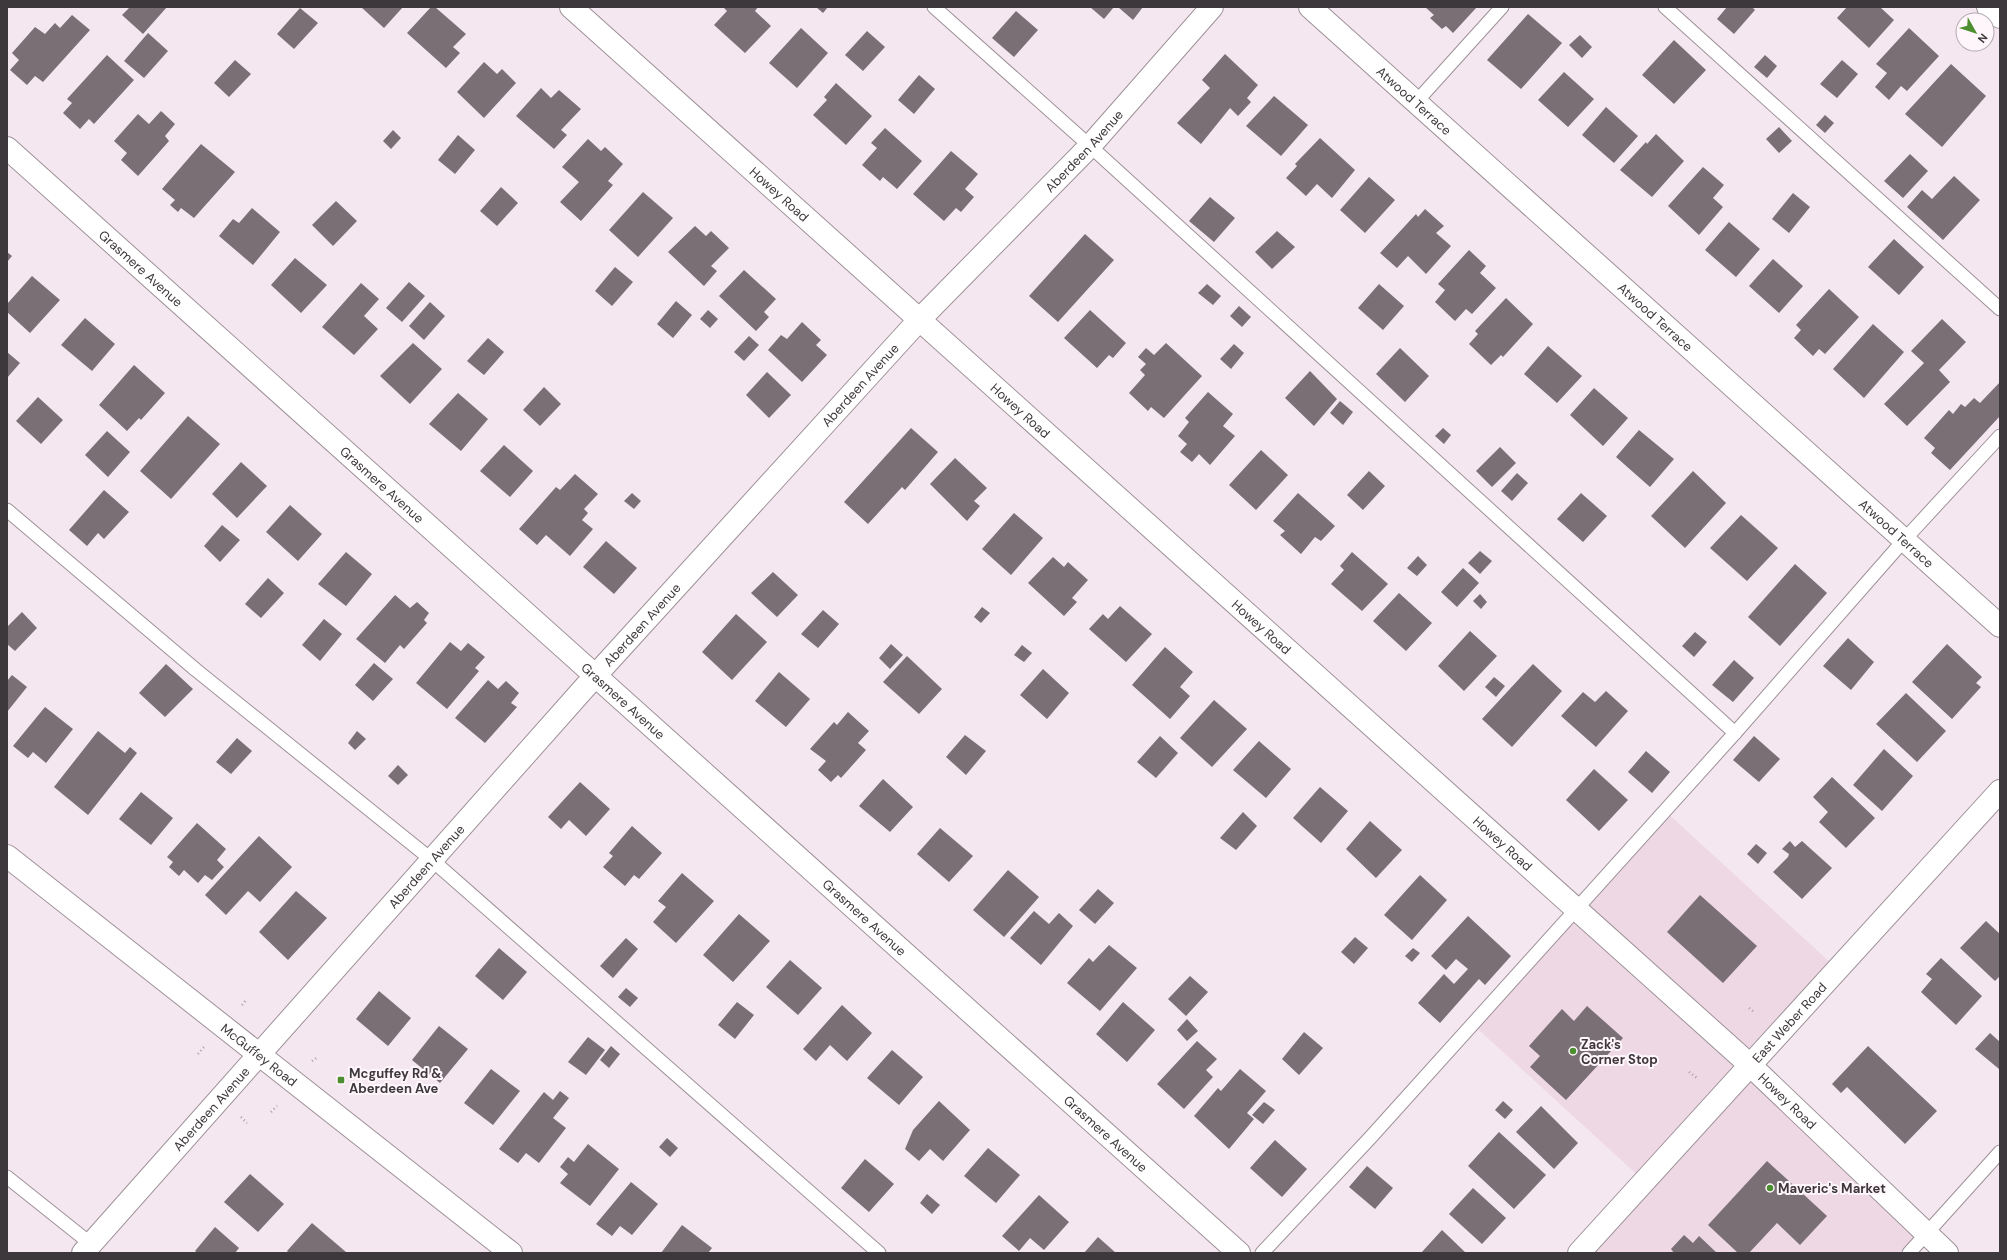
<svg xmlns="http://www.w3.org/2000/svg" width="2007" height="1260" font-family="'DM Sans',sans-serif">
<rect width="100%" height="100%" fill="#f5e7ef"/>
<polygon fill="#eed8e4" points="1663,809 1833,965 1743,1064 1931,1236 1916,1253 1577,1253 1643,1180 1469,1021"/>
<g fill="#7b6f76">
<polygon points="130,7 167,7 143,34 122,15"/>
<polygon points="361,7 403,7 384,28"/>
<polygon points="431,7 435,7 466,34 453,47 460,53 446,68 407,33"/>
<polygon points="723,7 758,7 755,11 771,26 745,53 714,25 727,11"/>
<polygon points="816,7 828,7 823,13"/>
<polygon points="1090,7 1114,7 1104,19"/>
<polygon points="1118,7 1143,7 1133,20"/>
<polygon points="1425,7 1477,7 1453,33 1446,26 1442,29 1430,18 1434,15"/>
<polygon points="1727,7 1752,7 1755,10 1734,34 1717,19"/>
<polygon points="1847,7 1880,7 1894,20 1869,48 1837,18"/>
<polygon points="300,8 318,23 294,49 277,34"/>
<polygon points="1016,11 1038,30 1014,57 992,38"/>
<polygon points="1528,14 1562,43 1521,89 1487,60"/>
<polygon points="72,15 90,30 43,82 35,76 27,85 10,70 19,60 12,53 35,27 45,34 55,23 60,28"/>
<polygon points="801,28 828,53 797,88 769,63"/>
<polygon points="1909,28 1939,56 1907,91 1901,86 1889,100 1875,87 1887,73 1876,64"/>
<polygon points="867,31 885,47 863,71 845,55"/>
<polygon points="148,33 168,51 144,78 124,61"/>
<polygon points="1580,35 1592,47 1582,58 1569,45"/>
<polygon points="1674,40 1706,70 1674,104 1642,75"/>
<polygon points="1225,54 1258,85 1247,98 1251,102 1238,116 1230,108 1201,144 1177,123 1210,88 1202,80"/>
<polygon points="107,55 134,80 94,124 89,119 80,129 63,113 72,103 67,99"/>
<polygon points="1765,55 1777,66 1767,78 1754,67"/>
<polygon points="235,60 251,74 229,97 214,83"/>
<polygon points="1842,60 1858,74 1837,98 1820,84"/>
<polygon points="484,62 497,74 502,69 516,83 484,118 457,92"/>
<polygon points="1951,64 1986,96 1942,147 1905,114"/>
<polygon points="1564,72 1594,99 1568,127 1538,100"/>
<polygon points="919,75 935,89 914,114 898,100"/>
<polygon points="836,83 872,116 846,145 813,115 827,100 824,97"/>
<polygon points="541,88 551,98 559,90 581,109 561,130 567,135 554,149 516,116"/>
<polygon points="1274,96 1308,125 1281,156 1246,126"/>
<polygon points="1606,107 1638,136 1614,163 1582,135"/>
<polygon points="161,111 175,124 165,136 169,141 138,176 121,160 127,153 114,141 138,114 149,124"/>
<polygon points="1825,115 1834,123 1825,133 1816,125"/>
<polygon points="1779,127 1792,141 1779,153 1766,139"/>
<polygon points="885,128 922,161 897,189 883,177 880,181 862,165 877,148 871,143"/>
<polygon points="393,130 401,138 391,149 383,141"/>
<polygon points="1656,134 1684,161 1652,197 1620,170 1646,142 1647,144"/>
<polygon points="458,135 475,150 455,174 438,160"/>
<polygon points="1320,138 1355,170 1332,198 1317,184 1306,196 1286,178 1297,166 1295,164"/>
<polygon points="588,139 601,151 605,147 623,164 608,181 613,185 581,221 560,202 579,182 562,167"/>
<polygon points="201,144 235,172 194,218 181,208 178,212 170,205 175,200 162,189"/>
<polygon points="951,151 978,174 965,189 974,197 961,212 956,208 944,221 913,194"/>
<polygon points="1910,154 1928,171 1903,198 1884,181"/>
<polygon points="1703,167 1724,185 1713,198 1723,207 1699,235 1668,206"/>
<polygon points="1954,176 1980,200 1943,240 1907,207 1922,190 1932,199"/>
<polygon points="1369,177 1395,200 1365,233 1340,210"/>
<polygon points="501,187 518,203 497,226 480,211"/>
<polygon points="643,192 673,218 638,257 609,230"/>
<polygon points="1793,193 1810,207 1789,233 1772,219"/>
<polygon points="1210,197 1235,218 1214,242 1189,221"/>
<polygon points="336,201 357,221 333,246 312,225"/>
<polygon points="252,208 280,232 253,265 219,236 233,219 239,223"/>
<polygon points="1425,209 1444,226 1436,233 1451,246 1426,274 1408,256 1397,268 1380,253 1416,214 1418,217"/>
<polygon points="1729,222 1760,249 1736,277 1705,250"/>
<polygon points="695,226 706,236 711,231 729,248 711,266 717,271 704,286 668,252"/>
<polygon points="1277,231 1295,247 1272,269 1255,252"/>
<polygon points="1085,234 1114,260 1058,322 1029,296"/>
<polygon points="1894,239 1924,267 1899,295 1868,267"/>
<polygon points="1469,250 1486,266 1480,273 1496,288 1472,314 1466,309 1455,321 1435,302 1445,290 1438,284"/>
<polygon points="7,252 12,256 7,262"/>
<polygon points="295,258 327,285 301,313 271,285"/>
<polygon points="1773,259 1803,286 1779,313 1749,286"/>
<polygon points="615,267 633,282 612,306 595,291"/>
<polygon points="744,270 776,299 764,312 769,317 756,331 719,296"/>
<polygon points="32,276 60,300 30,333 7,312 7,304"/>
<polygon points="409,282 425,296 402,322 386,308"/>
<polygon points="361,283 379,299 364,316 378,329 354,355 322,327"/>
<polygon points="1207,284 1221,296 1213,305 1198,293"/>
<polygon points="1379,284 1404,306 1383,330 1358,308"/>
<polygon points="1829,289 1859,317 1825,354 1819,349 1813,356 1794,338 1801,330 1796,325"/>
<polygon points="1506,298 1533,324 1503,357 1501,355 1491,365 1469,344 1478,334 1475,331"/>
<polygon points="676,301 692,315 673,338 657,324"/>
<polygon points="430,302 445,316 424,340 409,326"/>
<polygon points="1239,306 1251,317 1242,327 1230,316"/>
<polygon points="708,310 718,319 710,328 700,319"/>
<polygon points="1090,310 1126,343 1113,358 1109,355 1097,368 1064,338"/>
<polygon points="85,318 115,344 92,371 61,345"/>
<polygon points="1942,319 1966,342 1939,370 1950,382 1907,426 1884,404 1924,363 1911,351"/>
<polygon points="802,322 821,340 816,345 827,355 802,382 768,350 781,335 787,339"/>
<polygon points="1873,324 1904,352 1864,398 1833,369"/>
<polygon points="749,336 759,345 744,361 734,352"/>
<polygon points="488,338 504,352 484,375 467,361"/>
<polygon points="413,343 442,369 410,404 380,376"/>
<polygon points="1166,343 1202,376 1164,418 1151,407 1148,411 1129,393 1145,375 1140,370 1146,364 1138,357 1146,348 1154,355"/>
<polygon points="1234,344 1244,353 1231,369 1220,359"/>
<polygon points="1548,346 1582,376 1557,403 1524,374"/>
<polygon points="1400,348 1429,376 1405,402 1376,374"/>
<polygon points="7,352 20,363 7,378"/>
<polygon points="134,365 165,393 141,420 139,418 127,431 99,405"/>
<polygon points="1310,371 1337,399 1314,426 1285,398"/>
<polygon points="767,372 791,395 769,418 746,395"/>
<polygon points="2000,382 2000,416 1950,470 1931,453 1935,448 1924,438 1949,410 1953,414 1961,404 1965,407 1974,398 1980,403"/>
<polygon points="544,387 561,404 540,426 523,410"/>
<polygon points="1594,388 1628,418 1603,446 1570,415"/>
<polygon points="1208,392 1233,414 1223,426 1235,436 1210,465 1199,454 1192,462 1180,452 1187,444 1178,436 1189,422 1185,418"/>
<polygon points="458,393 488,419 461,451 429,424"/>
<polygon points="38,397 63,420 41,444 16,421"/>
<polygon points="1340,401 1353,412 1343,425 1330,413"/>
<polygon points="188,416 220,444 171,499 140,471"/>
<polygon points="911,428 938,452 905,490 902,487 868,524 844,502"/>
<polygon points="1443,428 1451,435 1444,444 1435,436"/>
<polygon points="1639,430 1674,459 1650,487 1616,457"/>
<polygon points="107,431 130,452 108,477 85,455"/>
<polygon points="504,445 533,471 510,497 480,471"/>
<polygon points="1500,447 1516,463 1492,487 1476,471"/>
<polygon points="1261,450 1288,475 1256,510 1229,485"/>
<polygon points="955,458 987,488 974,501 980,506 967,521 930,484"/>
<polygon points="241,462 267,486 237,518 212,494"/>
<polygon points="1369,471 1385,486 1363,510 1347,495"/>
<polygon points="1693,471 1726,503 1685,548 1651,516"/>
<polygon points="1517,473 1528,483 1512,501 1501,491"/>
<polygon points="575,474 598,494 584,509 588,513 582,520 593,529 570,556 546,535 537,545 519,529 556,487 560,490"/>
<polygon points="104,490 129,512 104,539 98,533 87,546 69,530"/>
<polygon points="632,493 641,501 634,509 624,501"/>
<polygon points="1298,493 1335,526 1321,541 1315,537 1301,554 1280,535 1285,531 1273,521"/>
<polygon points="1581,493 1607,516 1583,542 1557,519"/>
<polygon points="290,505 322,534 298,561 266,532"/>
<polygon points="1014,513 1043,538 1011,575 982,549"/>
<polygon points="1741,515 1778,548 1747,581 1710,548"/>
<polygon points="222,525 240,540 220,562 204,546"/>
<polygon points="606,541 637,568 614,594 583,567"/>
<polygon points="1480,551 1492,561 1480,574 1468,563"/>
<polygon points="346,552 372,574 346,606 318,584"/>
<polygon points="1352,552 1388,584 1362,611 1331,584 1344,570 1340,566"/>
<polygon points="1418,556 1427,565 1417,576 1407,568"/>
<polygon points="1053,557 1064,567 1068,562 1088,580 1072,598 1077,602 1064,616 1028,583"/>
<polygon points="1795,564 1827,593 1780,646 1748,617"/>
<polygon points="1463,568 1479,583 1457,607 1441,592"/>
<polygon points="773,572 798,595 777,617 751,593"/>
<polygon points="268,578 284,593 261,618 245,604"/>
<polygon points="1399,593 1432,623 1406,651 1373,621"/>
<polygon points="1480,594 1487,602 1481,609 1473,601"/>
<polygon points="395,595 410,608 417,602 429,613 424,620 427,623 404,649 400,645 385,663 356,639"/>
<polygon points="1120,606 1152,634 1126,662 1089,629 1103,614 1108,619"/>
<polygon points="982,607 990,613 981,623 974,617"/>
<polygon points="823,610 839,624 818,648 801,634"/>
<polygon points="22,612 37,628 15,651 7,644 7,627"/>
<polygon points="736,614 767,642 732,680 702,652"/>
<polygon points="324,619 342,634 320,661 302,645"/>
<polygon points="1470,631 1497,656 1464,691 1438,666"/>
<polygon points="1695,632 1707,642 1694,657 1682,646"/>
<polygon points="1848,638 1874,662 1851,690 1823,666"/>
<polygon points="450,642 461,651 468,643 485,657 475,668 479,671 447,709 416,683"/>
<polygon points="891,644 903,655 890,669 879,658"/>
<polygon points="1947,644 1982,677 1976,683 1981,687 1952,719 1912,682"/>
<polygon points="1022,645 1032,653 1024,662 1014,655"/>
<polygon points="1165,647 1193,672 1180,687 1190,696 1170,719 1132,685"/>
<polygon points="907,656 942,689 919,714 883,682"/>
<polygon points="1734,660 1754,678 1733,702 1712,685"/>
<polygon points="374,663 393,679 373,701 355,685"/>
<polygon points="166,664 193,689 165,717 139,693"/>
<polygon points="1533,664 1562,691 1512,747 1482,719"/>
<polygon points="1043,669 1069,693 1047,719 1020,695"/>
<polygon points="779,672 810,699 786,727 755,701"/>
<polygon points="12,675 27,687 7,712 7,681"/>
<polygon points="1494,677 1505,686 1496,697 1485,687"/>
<polygon points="488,680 498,689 506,681 519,693 511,703 517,707 485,743 455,718"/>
<polygon points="1606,691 1628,711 1596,747 1561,716 1583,692 1595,702"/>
<polygon points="1906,693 1946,731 1917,762 1876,724"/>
<polygon points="1214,700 1247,729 1212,767 1180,738"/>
<polygon points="45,707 73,729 46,763 33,752 28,758 13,746"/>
<polygon points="848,712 869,731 858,743 866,750 841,778 838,775 831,782 818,770 826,761 810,749 834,722 837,725"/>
<polygon points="98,731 125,753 130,747 137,753 88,815 54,787"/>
<polygon points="357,731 366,739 355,750 348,743"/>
<polygon points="965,735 986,751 966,775 946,757"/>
<polygon points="1160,736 1178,753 1156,778 1137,762"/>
<polygon points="1754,736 1780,759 1759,782 1733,760"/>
<polygon points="237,738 252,751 231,774 216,762"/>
<polygon points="1259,741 1291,769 1266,798 1233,770"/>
<polygon points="1884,749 1913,776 1882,811 1853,785"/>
<polygon points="1646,751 1670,772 1652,793 1628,772"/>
<polygon points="398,765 408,775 398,785 388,776"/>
<polygon points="1594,769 1628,800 1599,831 1566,800"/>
<polygon points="1832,777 1875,818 1846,848 1819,822 1828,812 1813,797"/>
<polygon points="883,779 913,807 890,832 859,806"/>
<polygon points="580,782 610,809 586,836 569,820 561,829 548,817"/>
<polygon points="1320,787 1348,811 1321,843 1293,818"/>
<polygon points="141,792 173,818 151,845 119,819"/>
<polygon points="1243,812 1257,826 1236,850 1220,838"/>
<polygon points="1370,821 1402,850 1376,878 1346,849"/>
<polygon points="197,823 226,849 217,860 224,867 212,880 205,875 198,883 184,870 179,876 169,867 173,862 167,857"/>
<polygon points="632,826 662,853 639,879 634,875 625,886 603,867 613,856 609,853"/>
<polygon points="940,828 973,856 949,882 917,854"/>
<polygon points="259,836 292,867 260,902 248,891 226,915 205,895"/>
<polygon points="1790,841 1795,847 1802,841 1832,868 1802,899 1773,872 1788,857 1789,854 1782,849"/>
<polygon points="1756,844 1767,853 1758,864 1747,854"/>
<polygon points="1008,870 1039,897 1004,937 973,910"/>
<polygon points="682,873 714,901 676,943 653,922 666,907 658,901"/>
<polygon points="1420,875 1447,900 1412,940 1384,915"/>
<polygon points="1098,889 1114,903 1095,924 1079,910"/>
<polygon points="296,891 327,918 288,960 259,932"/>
<polygon points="1700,895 1757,946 1723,983 1667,932"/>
<polygon points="1034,911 1049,924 1059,913 1073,926 1041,965 1010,938"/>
<polygon points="739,914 770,941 733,982 703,955"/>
<polygon points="1468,916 1511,956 1485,985 1479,979 1440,1023 1418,1003 1444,974 1454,984 1468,969 1456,959 1446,970 1431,956"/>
<polygon points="1986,921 2000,934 2000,976 1995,981 1960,948"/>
<polygon points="1355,937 1368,948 1354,964 1341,952"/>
<polygon points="626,938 638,949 613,978 600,966"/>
<polygon points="1109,945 1137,968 1100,1011 1067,983 1089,958 1093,962"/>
<polygon points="499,948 527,972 503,1000 475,976"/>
<polygon points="1413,948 1420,953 1412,962 1405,956"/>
<polygon points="1941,958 1982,996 1956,1025 1921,992 1932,979 1926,974"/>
<polygon points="790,960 822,988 798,1015 766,987"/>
<polygon points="1190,976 1208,992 1186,1016 1168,999"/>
<polygon points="626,988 638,998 630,1007 618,997"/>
<polygon points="379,991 411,1018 388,1046 356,1019"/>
<polygon points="737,1002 754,1015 735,1039 718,1025"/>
<polygon points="1123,1002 1155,1030 1127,1062 1096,1034"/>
<polygon points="842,1005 872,1033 847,1061 830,1045 816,1061 803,1049"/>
<polygon points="1587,1006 1623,1038 1566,1100 1530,1067 1540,1056 1529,1046 1562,1009 1574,1021"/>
<polygon points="1187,1019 1198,1031 1187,1041 1177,1030"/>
<polygon points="439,1026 468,1049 440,1083 412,1060"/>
<polygon points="1304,1032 1323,1048 1299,1075 1282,1059"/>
<polygon points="1990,1033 2000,1042 1999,1069 1975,1049"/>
<polygon points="588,1037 605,1050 586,1075 568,1062"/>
<polygon points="1197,1041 1217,1059 1206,1070 1213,1077 1184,1109 1157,1084"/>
<polygon points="611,1046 620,1054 609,1068 600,1060"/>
<polygon points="1868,1046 1937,1111 1905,1144 1847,1087 1841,1093 1832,1084"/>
<polygon points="892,1050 923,1077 899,1105 867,1078"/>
<polygon points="491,1069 520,1091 493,1125 464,1103"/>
<polygon points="1240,1069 1266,1091 1247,1113 1254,1119 1229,1149 1194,1116 1218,1088 1221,1091"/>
<polygon points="560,1091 569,1098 553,1118 566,1128 539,1163 526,1153 518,1163 499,1149 544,1092 553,1100"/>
<polygon points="939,1101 970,1130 943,1161 930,1149 919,1161 905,1149 913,1130"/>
<polygon points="1503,1101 1513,1110 1505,1119 1495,1110"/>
<polygon points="1264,1102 1275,1110 1263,1124 1252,1115"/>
<polygon points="1541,1106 1578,1143 1554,1169 1516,1132"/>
<polygon points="1499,1132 1546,1175 1514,1209 1468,1166"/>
<polygon points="667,1138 678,1148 670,1157 659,1147"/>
<polygon points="1275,1140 1307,1169 1282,1197 1250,1168"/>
<polygon points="588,1144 619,1169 590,1206 560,1183 568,1174 560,1167 568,1157 574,1162"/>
<polygon points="988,1148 1020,1175 996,1203 964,1176"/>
<polygon points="865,1159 894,1184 869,1212 841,1188"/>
<polygon points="1767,1161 1827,1216 1800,1245 1777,1223 1749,1253 1738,1253 1708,1225"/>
<polygon points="1367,1166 1393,1188 1375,1209 1349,1187"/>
<polygon points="250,1174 284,1204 258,1232 224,1202"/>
<polygon points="631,1182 658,1204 632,1235 620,1226 612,1236 596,1224"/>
<polygon points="1473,1188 1506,1218 1482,1244 1449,1214"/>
<polygon points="927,1194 940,1205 932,1214 920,1203"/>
<polygon points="1039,1195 1069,1222 1044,1250 1030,1238 1019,1251 1002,1236"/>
<polygon points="312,1223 346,1252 344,1253 289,1253 287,1251"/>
<polygon points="682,1225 712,1248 708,1253 661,1253"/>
<polygon points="215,1227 239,1248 235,1253 198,1253 195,1251"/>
<polygon points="1442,1230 1466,1253 1421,1253"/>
<polygon points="1684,1235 1693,1243 1699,1236 1717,1253 1674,1253 1671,1249"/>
<polygon points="1098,1237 1116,1253 1084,1253"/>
</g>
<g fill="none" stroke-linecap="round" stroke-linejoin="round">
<defs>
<g id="service">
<polyline points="934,7 1090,146 1735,733"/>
<polyline points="1665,7 2000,309"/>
<polyline points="1417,101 1502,7"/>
<polyline points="7,510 196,670 432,860 879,1253"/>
<polyline points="7,1177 91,1244"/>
<polyline points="1262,1253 1370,1138 1735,733 1905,539 2000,436"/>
<polyline points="1909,1253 2000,1152"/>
</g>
<g id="minor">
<path id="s1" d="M571 7 1750 1065 1947 1253"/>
<path id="s2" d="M1310 7 2000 626"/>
<polyline points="1988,7 2000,17"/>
<path id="s3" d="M7 148 1239 1253"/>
<path id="s4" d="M83 1253 595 676 920 319 1090 146 1212 7"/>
</g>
<g id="tertiary">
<path id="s5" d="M7 856 511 1253"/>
<path id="s6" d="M1579 1253 2000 791"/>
</g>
</defs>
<use href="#service" stroke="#9e9198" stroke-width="15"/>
<use href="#minor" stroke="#9e9198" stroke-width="24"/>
<use href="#tertiary" stroke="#9e9198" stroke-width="24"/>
<g stroke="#a79da3" stroke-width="2.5" stroke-dasharray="1 3" stroke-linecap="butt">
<polyline points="242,1005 247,999"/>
<polyline points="1749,1008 1754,1012"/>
<polyline points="198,1054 204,1047"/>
<polyline points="312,1061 318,1057"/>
<polyline points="1689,1072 1697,1078"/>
<polyline points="271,1112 277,1106"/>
<polyline points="241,1117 247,1123"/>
</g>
<use href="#service" stroke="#fff" stroke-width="13"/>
<use href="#minor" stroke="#fff" stroke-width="22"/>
<use href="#tertiary" stroke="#fff" stroke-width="22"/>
</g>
<g fill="#4c8e30" stroke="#fff6fb" stroke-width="1.5">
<circle cx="1573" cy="1051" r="4"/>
<rect x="337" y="1076" width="8" height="8" rx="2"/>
<circle cx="1770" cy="1188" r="4"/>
</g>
<g text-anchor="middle" stroke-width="4" stroke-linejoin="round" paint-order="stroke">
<g font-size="13" fill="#3d383b" stroke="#fff6fb">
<text dy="5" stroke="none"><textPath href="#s2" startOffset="140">Atwood Terrace</textPath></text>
<text dy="5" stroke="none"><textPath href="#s4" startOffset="1489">Aberdeen Avenue</textPath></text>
<text dy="5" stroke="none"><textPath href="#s1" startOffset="280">Howey Road</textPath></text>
<text dy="5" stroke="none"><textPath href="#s3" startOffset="180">Grasmere Avenue</textPath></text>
<text dy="5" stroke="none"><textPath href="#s2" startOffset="464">Atwood Terrace</textPath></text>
<text dy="5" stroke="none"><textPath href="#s4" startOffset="1165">Aberdeen Avenue</textPath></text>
<text dy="5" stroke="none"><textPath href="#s1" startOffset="604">Howey Road</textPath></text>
<text dy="5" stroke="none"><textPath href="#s3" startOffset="504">Grasmere Avenue</textPath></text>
<text dy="5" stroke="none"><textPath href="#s2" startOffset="788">Atwood Terrace</textPath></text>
<text dy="5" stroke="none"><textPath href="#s4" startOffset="841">Aberdeen Avenue</textPath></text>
<text dy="5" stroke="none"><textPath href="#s1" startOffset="928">Howey Road</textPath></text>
<text dy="5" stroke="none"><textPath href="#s3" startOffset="828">Grasmere Avenue</textPath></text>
<text dy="5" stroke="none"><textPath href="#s1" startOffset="1252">Howey Road</textPath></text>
<text dy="5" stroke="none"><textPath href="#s4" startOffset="517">Aberdeen Avenue</textPath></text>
<text dy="5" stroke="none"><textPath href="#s3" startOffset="1152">Grasmere Avenue</textPath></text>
<text dy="5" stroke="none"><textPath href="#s6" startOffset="312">East Weber Road</textPath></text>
<text dy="5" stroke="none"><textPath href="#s5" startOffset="321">McGuffey Road</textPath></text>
<text dy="5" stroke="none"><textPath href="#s1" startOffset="1636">Howey Road</textPath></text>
<text dy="5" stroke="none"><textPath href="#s4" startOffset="193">Aberdeen Avenue</textPath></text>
<text dy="5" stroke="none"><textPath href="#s3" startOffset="1476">Grasmere Avenue</textPath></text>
</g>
<g font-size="13" font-weight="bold" fill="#3d383b" stroke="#fff6fb" text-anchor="start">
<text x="1581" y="1049">Zack's<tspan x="1581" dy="15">Corner Stop</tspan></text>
<text x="349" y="1078">Mcguffey Rd &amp;<tspan x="349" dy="15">Aberdeen Ave</tspan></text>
<text x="1778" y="1193">Maveric's Market</text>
</g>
</g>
<rect width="2007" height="1260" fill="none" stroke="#3d383b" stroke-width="16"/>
<g transform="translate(1975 32) rotate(129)"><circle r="19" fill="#fff6fb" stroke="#b1aaae"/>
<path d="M0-3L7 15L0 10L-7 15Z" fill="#4c8e30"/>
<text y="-6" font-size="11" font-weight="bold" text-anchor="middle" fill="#3d383b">N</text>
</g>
</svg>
